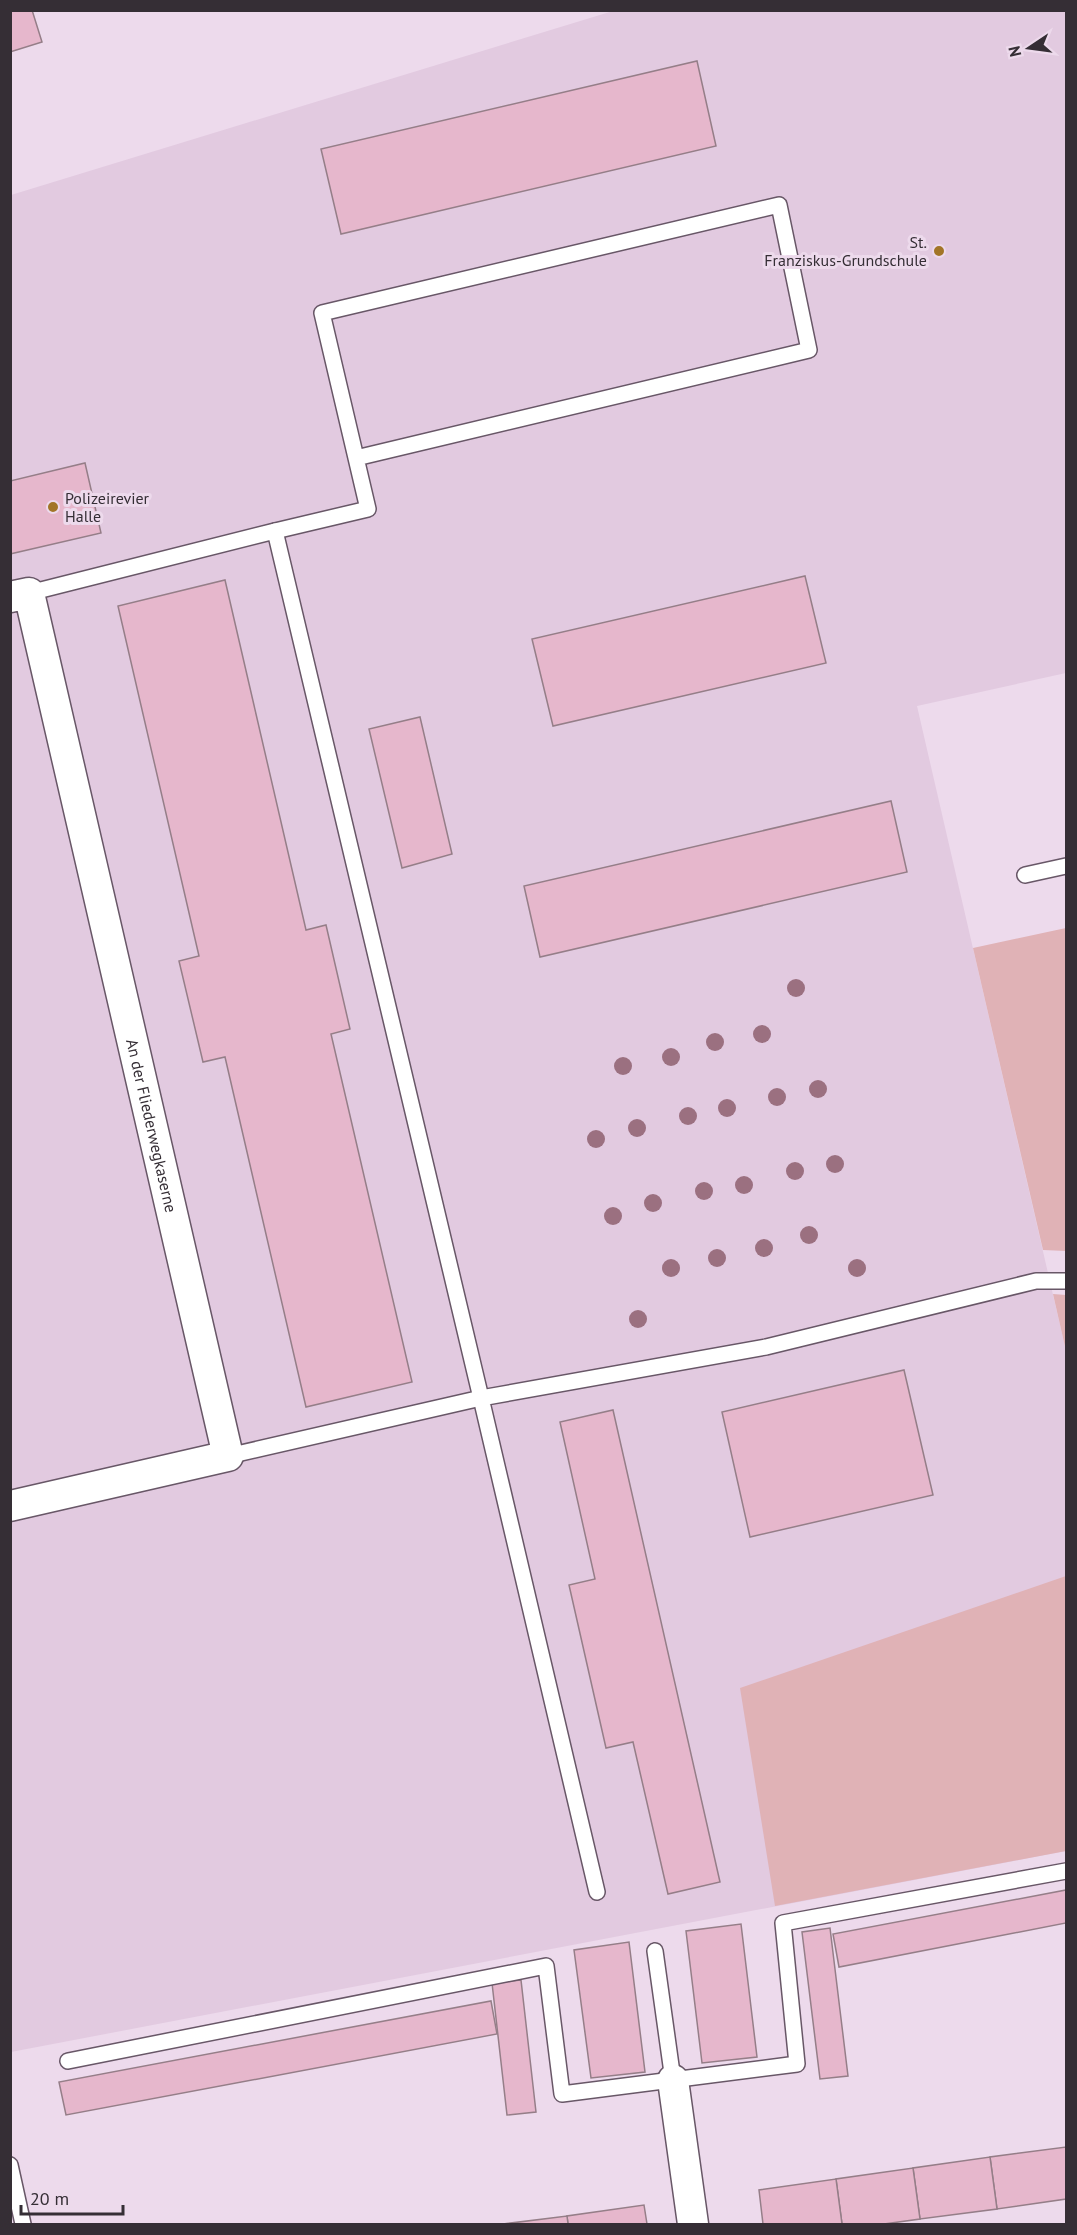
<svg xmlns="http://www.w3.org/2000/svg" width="1077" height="2235" font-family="'PT Sans',sans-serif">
<rect width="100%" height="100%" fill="#eddaec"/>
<polygon fill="#e2cae0" points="613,11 1066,11 1066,673 917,706 1066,1351 1066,1851 11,2052 11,195"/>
<g fill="#e0b2b6">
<polygon points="1066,928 1066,1251 1043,1250 973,948"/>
<polygon points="1053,1294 1066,1295 1066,1351"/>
<polygon points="1066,1576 1066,1851 775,1906 740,1688"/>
</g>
<g fill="#e6b7cc" stroke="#957e88" stroke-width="1.5">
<polygon points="10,10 32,10 42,42 10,52"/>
<polygon points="697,61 716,146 341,234 321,149"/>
<polygon points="85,463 101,533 10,554 10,481"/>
<polygon points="805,576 826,663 553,726 532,639"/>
<polygon points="225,580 306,930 326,925 350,1029 331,1034 412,1382 306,1407 225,1057 203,1062 179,961 199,956 118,606"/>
<polygon points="420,717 452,854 402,868 369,729"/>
<polygon points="891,801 907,872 540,957 524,886"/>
<polygon points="904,1370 933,1495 750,1537 722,1412"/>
<polygon points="613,1410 720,1882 668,1894 633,1742 606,1748 569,1585 595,1579 560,1422"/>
<polygon points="1066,1890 1066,1923 839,1967 833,1934"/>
<polygon points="741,1924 757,2057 702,2063 686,1931"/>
<polygon points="830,1928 848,2076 820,2079 802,1932"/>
<polygon points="629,1942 645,2072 591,2078 574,1950"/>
<polygon points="521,1980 536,2112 507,2115 492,1983"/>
<polygon points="491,2001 497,2034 66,2115 59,2082"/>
<polygon points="1066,2147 1066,2199 997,2209 990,2157"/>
<polygon points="990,2157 997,2209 920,2219 913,2168"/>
<polygon points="913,2168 920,2219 884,2224 842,2224 836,2179"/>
<polygon points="836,2179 842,2224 763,2224 759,2190"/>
<polygon points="644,2205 647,2224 568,2224 567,2216"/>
<polygon points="567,2216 568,2224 503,2224"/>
</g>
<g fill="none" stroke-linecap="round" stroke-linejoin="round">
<defs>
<g id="lane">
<polyline points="275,531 368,509 322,313 779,205 809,350 356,458"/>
<polyline points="29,593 275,531 481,1398 228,1456"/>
<polyline points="1025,875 1066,866"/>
<polyline points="597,1892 481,1398 766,1347 1036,1281 1066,1281"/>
<polyline points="655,1951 673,2080"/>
<polyline points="68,2061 546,1966 562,2094 797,2064 783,1923 1066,1871"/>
<polyline points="10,2165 23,2224"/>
</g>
<g id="street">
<path id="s1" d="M10 597 29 593 228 1456 10 1506"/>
<polyline points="673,2080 693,2224"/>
</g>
</defs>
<use href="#lane" stroke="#685767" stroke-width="18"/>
<use href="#street" stroke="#685767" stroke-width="33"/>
<use href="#lane" stroke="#fff" stroke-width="15"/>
<use href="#street" stroke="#fff" stroke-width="30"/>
</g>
<g fill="#9b7080">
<circle cx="796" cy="988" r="9"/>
<circle cx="762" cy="1034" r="9"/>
<circle cx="715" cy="1042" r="9"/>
<circle cx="671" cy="1057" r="9"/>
<circle cx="623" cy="1066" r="9"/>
<circle cx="818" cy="1089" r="9"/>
<circle cx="777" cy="1097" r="9"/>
<circle cx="727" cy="1108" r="9"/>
<circle cx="688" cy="1116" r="9"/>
<circle cx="637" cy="1128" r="9"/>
<circle cx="596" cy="1139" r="9"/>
<circle cx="835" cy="1164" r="9"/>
<circle cx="795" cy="1171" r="9"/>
<circle cx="744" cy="1185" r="9"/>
<circle cx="704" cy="1191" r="9"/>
<circle cx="653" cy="1203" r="9"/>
<circle cx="613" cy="1216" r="9"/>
<circle cx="809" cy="1235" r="9"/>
<circle cx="764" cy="1248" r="9"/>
<circle cx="717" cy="1258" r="9"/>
<circle cx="671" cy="1268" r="9"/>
<circle cx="857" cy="1268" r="9"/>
<circle cx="638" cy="1319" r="9"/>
</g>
<g fill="#a27527" stroke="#eddaec" stroke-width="2">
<circle cx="939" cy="251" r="6"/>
<circle cx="53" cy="507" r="6"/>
</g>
<g text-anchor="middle" stroke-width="6" stroke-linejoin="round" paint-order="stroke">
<g font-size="16" fill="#352e35" stroke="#eddaec" text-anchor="end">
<text x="927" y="248">St.<tspan x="927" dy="18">Franziskus-Grundschule</tspan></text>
<text x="65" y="504" text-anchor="start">Polizeirevier<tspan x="65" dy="18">Halle</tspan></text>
</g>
<g font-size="16" fill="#352e35" stroke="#eddaec">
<text dy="6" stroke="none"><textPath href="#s1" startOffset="566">An der Fliederwegkaserne</textPath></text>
</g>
</g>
<rect width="1077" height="2235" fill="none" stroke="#352e35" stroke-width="24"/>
<g transform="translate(1029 48) rotate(257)" stroke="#eddaec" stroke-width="4.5" paint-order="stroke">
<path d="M0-4.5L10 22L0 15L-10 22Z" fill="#352e35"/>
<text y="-9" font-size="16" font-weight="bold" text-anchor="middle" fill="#352e35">N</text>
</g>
<path d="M21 2205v9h102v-9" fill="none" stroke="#352e35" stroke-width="3"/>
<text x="30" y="2205" font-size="18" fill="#352e35" stroke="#eddaec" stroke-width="4.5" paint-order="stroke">20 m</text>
</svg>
